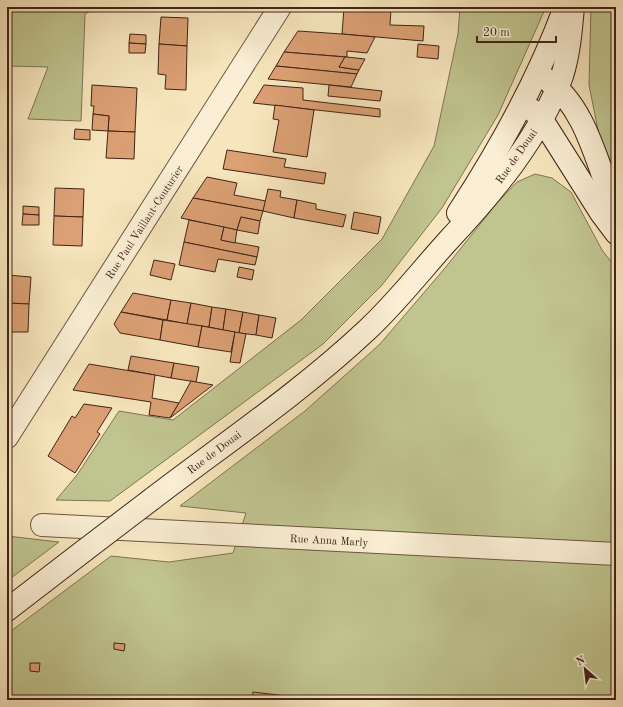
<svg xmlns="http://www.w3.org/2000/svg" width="623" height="707" font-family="'Old Standard TT',serif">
<rect width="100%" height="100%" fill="#f7e6bd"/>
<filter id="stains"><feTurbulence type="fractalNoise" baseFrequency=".005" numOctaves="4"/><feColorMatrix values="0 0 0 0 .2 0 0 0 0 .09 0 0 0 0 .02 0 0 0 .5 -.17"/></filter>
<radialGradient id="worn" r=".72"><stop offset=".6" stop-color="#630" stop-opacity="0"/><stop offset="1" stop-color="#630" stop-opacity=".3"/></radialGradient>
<g fill="#c0c48f" stroke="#807454">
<polygon points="7,7 97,7 85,14 81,121 28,119 48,67 7,66"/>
<polygon points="460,7 546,7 498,115 442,208 382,285 323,344 110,501 56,500 77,475 119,411 173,420 301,320 382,239 434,146 458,34"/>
<polygon points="591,7 616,7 616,171 600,140 589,85"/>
<polygon points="535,174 552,178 571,192 602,250 616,268 616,700 7,700 7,634 111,556 169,562 233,553 246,513 180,506 305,411 380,344 445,268 497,203 517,182"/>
<polygon points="7,536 59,542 7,581"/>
</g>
<g fill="#dba073" stroke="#412318">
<polygon points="325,7 413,7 413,10"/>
<polygon points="344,8 391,9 390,25 424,26 423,41 342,34"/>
<polygon points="161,17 188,18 187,46 159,44"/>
<polygon points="298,31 342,34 375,37 367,53 347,51 347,57 284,52"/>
<polygon points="130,34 146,35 146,44 129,43"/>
<polygon points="129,43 146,44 145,53 129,53"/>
<polygon points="159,44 187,46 186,90 165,89 166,75 158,74"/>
<polygon points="418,44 439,46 438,59 417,57"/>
<polygon points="284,52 345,57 339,67 359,70 357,74 276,66"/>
<polygon points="345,57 347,57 365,59 359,70 339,67"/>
<polygon points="276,66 357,74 351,87 268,79"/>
<polygon points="92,85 137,88 135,132 108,131 109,116 93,114 94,106 91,106"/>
<polygon points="264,85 303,88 303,100 380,109 380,117 253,103"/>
<polygon points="329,85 382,91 380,101 328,96"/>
<polygon points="275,105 314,110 307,157 273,152 279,120 273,119"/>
<polygon points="93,114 109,116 108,131 92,130"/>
<polygon points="75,129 90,130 90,140 74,139"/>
<polygon points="108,131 135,132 134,159 106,158"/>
<polygon points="227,150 286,159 284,167 326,173 324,184 223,169"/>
<polygon points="207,177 237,183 234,195 266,201 263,211 193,198"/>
<polygon points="55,188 84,189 83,217 54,216"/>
<polygon points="268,189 281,191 280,197 297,200 294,218 263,211"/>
<polygon points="193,198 263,211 260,221 241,217 237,230 181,218"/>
<polygon points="297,200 316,204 316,209 346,215 343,227 294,218"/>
<polygon points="23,206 39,207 39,215 23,214"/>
<polygon points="354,212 381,217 378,234 351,229"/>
<polygon points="23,214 39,215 39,225 22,225"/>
<polygon points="54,216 83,217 82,246 53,245"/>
<polygon points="241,217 260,221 258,234 237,230"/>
<polygon points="189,220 224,227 221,240 259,247 257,257 184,242"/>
<polygon points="224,227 237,230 235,243 221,240"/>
<polygon points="184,242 257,257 255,265 218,259 215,272 179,265"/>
<polygon points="154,260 175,264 171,280 150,275"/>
<polygon points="239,267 254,270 252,280 237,277"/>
<polygon points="7,275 31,277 29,304 7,303"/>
<polygon points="133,293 171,300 167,320 121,312"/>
<polygon points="171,300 191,303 187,324 167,320"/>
<polygon points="7,303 29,304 28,332 7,332"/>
<polygon points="191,303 212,307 209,327 187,324"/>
<polygon points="212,307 226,309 223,330 209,327"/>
<polygon points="226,309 243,312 239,333 223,330"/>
<polygon points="121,312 163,320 160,340 120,333 114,324"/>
<polygon points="243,312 259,315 256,335 239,333"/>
<polygon points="259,315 276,318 272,338 256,335"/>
<polygon points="163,320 202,326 198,347 160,340"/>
<polygon points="202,326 235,332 231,352 198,347"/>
<polygon points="235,332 246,334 240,363 230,362"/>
<polygon points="131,356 174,363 171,378 128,370"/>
<polygon points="174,363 199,367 196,382 171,378"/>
<polygon points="89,364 155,375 152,398 179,403 170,418 149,415 151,402 73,390"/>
<polygon points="191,381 213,385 170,418 179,403"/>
<polygon points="84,404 112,408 97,432 100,434 75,473 48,456 72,416 75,418"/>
<polygon points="114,643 125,644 124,651 114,649"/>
<polygon points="30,663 40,663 39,672 30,671"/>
<polygon points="253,692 295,697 294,700 252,700"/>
</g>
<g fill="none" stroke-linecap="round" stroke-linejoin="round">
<defs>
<g id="street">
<polyline points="7,437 280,7"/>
<polyline points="42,525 616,554"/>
</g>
<g id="secondary">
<path d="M546 79C587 107 597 166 616 210"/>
<polyline points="532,110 541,118 601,213 616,233"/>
<path d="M458 213C501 147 538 80 565 7"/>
<path d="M152 499C224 444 301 392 367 330 396 303 420 272 446 243 491 195 539 139 562 76 569 54 571 30 573 7"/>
<polyline points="7,610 85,550"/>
</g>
</defs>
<use href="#street" stroke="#6e5441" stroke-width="24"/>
<use href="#secondary" stroke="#412318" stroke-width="24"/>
<use href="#street" stroke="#faefd4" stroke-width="22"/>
<use href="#secondary" stroke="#faefd4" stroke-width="22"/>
<defs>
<polyline id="secondary-bridge" points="85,550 152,499"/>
</defs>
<use href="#secondary-bridge" stroke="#412318" stroke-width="24" stroke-linecap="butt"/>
<use href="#secondary-bridge" stroke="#faefd4" stroke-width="22"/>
</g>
<g text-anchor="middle" stroke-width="4" stroke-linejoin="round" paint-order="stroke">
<g font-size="11" fill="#412318" stroke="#faefd4">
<text transform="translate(516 156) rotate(-55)" y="4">Rue de Douai</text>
<text transform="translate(144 222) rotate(-57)" y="4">Rue Paul Vaillant-Couturier</text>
<text transform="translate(214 452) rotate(-37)" y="4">Rue de Douai</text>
<text transform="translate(329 540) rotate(3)" y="4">Rue Anna Marly</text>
</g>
</g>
<rect width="623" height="707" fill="none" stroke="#f7e6bd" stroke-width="24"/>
<rect x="8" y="8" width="607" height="691" fill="none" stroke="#412318" stroke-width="2"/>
<rect x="12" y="12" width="599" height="683" fill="none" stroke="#412318"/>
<g transform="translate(585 669) rotate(332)" stroke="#faefd4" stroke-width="3" paint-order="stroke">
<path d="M0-3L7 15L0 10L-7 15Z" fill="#412318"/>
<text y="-6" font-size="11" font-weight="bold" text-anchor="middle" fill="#412318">N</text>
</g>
<path d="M477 36v6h79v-6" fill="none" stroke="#412318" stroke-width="2"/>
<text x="483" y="36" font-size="12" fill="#412318" stroke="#faefd4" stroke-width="3" paint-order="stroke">20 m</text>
<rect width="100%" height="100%" filter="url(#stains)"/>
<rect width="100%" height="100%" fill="url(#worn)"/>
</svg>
